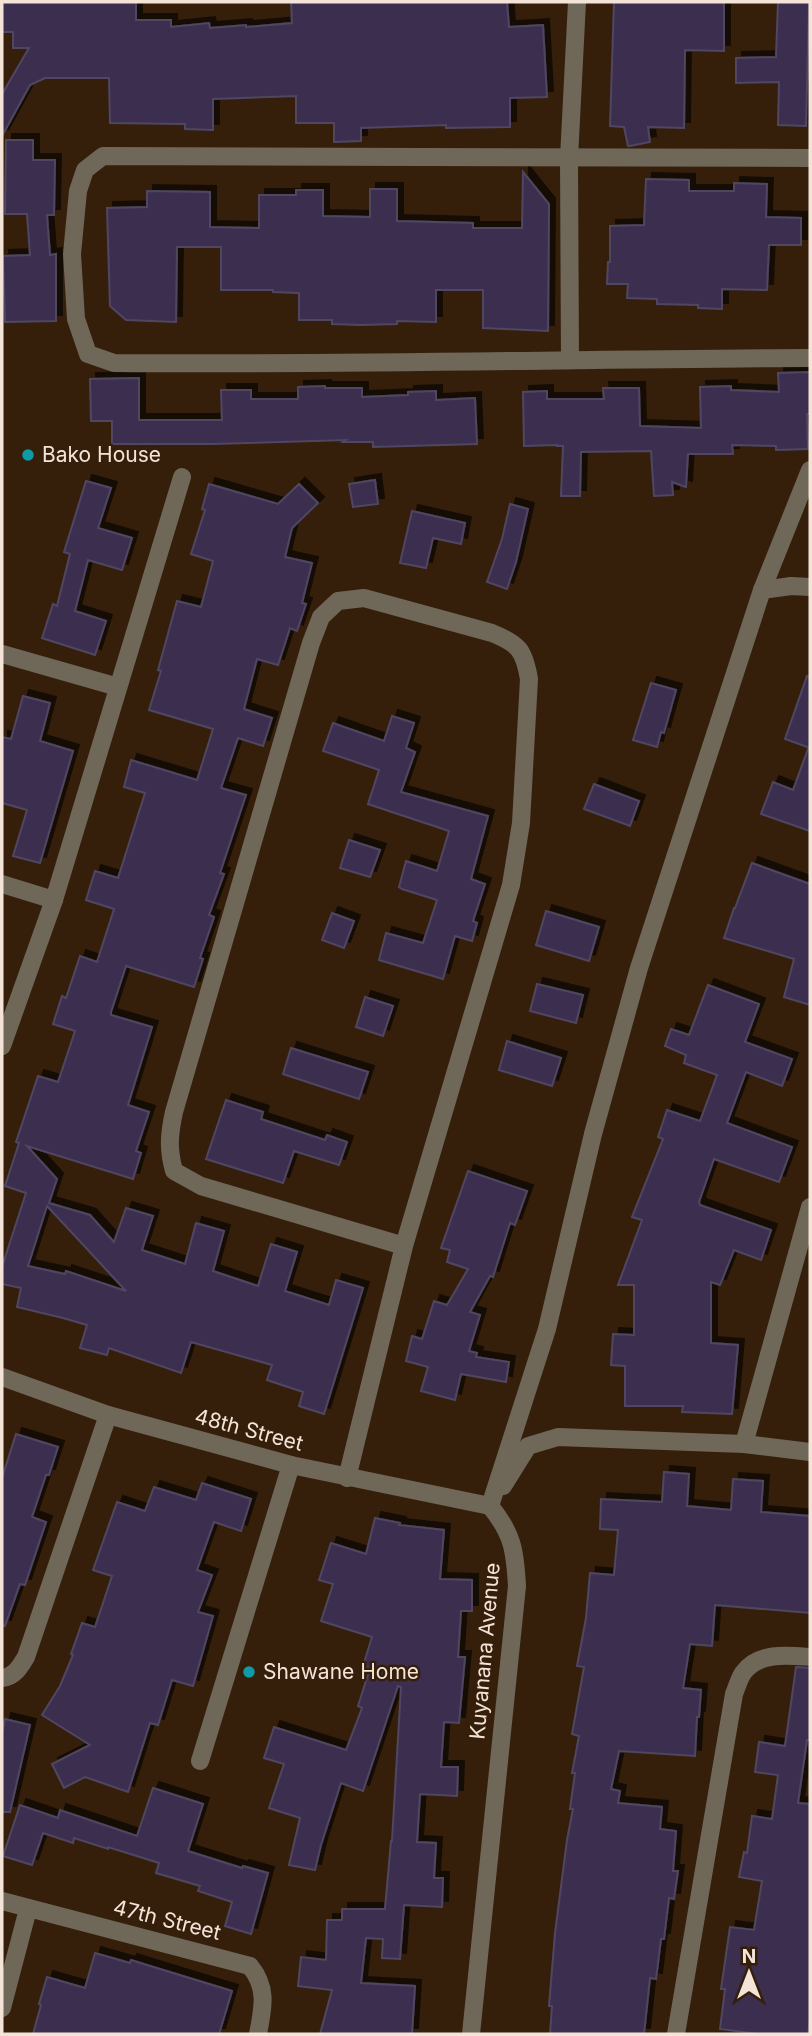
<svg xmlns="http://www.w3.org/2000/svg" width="812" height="2036" font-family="Inter,sans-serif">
<defs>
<filter id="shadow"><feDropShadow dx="6" dy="-6" stdDeviation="0" flood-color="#0009"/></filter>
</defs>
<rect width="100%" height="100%" fill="#351f0b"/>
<g fill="#3b2f4f" stroke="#504662" stroke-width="2" fill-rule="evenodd" filter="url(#shadow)">
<polygon points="2,2 136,2 136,20 171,20 171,27 209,23 210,28 246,25 246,27 292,23 291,2 507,2 509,27 543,25 547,97 510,98 510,127 446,128 446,125 361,128 361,141 334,142 334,123 296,123 296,96 213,99 213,130 185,129 185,124 110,123 109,78 45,78 30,85 2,136 2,94 29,48 13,48 13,32 2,32"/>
<polygon points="614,2 724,2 724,51 685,50 684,128 648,127 650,142 630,146 628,146 624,127 610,126"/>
<polygon points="778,2 809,2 806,126 778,125 779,82 736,83 736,58 776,57"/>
<polygon points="6,140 33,140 33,160 55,160 54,215 47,215 50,255 56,254 56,321 5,322 3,256 30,255 27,214 5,214"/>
<polygon points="523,172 549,204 548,331 483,328 483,290 436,290 436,322 397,321 397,324 361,325 332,324 332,320 299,320 299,293 273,292 273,290 221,290 221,247 177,247 176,322 126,320 110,306 107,208 147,207 147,191 210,192 210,227 259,228 259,195 296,195 296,190 323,190 323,216 370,217 370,189 397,189 397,221 473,223 473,228 522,228"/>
<polygon points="646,179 689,180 689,191 734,191 734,183 767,184 766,217 801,218 801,245 769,245 767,290 722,289 722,309 698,308 698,305 657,304 657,299 627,298 628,284 607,284 608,262 610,262 610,226 644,225"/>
<polygon points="810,372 810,414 807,414 808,449 776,450 776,446 732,445 733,454 688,454 686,487 672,482 673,495 654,496 651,451 581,452 580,496 561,496 563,446 557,446 557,445 524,446 523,392 547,391 547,399 604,399 603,388 639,388 640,426 701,428 700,387 731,386 731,390 779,392 778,373"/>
<polygon points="139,378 139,420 222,420 221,390 251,390 251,399 298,399 298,387 325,386 325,388 362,388 362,397 408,395 408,392 436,391 436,400 475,398 477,444 373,447 373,442 343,442 346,440 213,444 112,444 112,421 91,421 90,379"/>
<polygon points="375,480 378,504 353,507 349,484"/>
<polygon points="86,481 111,488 98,528 132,538 122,570 88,560 75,611 106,621 95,655 42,638 53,604 57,606 70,554 64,552"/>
<path d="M209 484 278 504 299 484 318 503 292 528 285 557 312 563 302 603 306 604 297 631 290 628 278 665 257 659 244 709 272 718 263 746 238 738 221 788 246 795 220 873 224 874 209 915 214 917 200 958 203 959 194 987 126 966 111 1012V1015L152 1027 128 1105 149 1112 136 1151 141 1153 133 1179 27 1146 57 1179 49 1203 90 1215 114 1242 126 1208 153 1216 142 1250 185 1264 196 1223 224 1231 213 1271 258 1286 271 1244 297 1252 285 1291 329 1305 336 1280 363 1288 324 1414 299 1406 303 1392 267 1380 272 1365 191 1342 181 1373 109 1348 107 1355 80 1348 87 1325 63 1318 17 1307 21 1288 2 1284V1267L26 1193 5 1186 19 1143 16 1142 38 1076 58 1082 75 1031 53 1024 62 996 66 998 80 956 97 962 114 909 86 900 95 871 118 878 145 793 124 787 131 760 197 780 213 729 149 710 161 671 158 670 177 601 201 607 213 561 191 554 205 510 202 509ZM47 1206 48 1207 126 1291 66 1271 65 1274 28 1266Z"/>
<polygon points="510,504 528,509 516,562 507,589 487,582 502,539"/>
<polygon points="412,511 465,523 461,544 433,538 426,568 400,563"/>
<polygon points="807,676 810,677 810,748 785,739"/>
<polygon points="651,683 676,690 664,733 661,732 657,747 633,740"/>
<polygon points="23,696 50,703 40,741 73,751 40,863 13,856 27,810 2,803 2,737 11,739"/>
<polygon points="392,716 414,723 406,748 415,752 401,792 488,816 471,879 485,884 473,921 477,923 472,941 455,936 443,979 379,960 386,933 423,943 437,900 402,889 399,887 406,861 437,871 449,831 368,804 379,770 323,751 333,723 384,741"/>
<polygon points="808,749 810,749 810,831 761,814 773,782 793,790"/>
<polygon points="594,784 639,801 630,826 584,809"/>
<polygon points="349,840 380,850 370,877 340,868"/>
<polygon points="752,863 810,884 810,1005 784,997 794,959 724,938 734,908 735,908"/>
<polygon points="546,911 599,927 589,961 536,945"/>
<polygon points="332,913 354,921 344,948 322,940"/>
<polygon points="537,984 583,995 576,1023 530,1011"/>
<polygon points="708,985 759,1004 745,1042 792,1059 782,1086 746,1072 727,1123 792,1147 779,1182 714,1159 699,1202 700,1205 771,1230 761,1260 734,1250 720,1285 711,1282 711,1343 738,1345 732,1414 682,1412 683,1406 625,1406 625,1366 611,1365 613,1334 634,1335 634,1285 618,1285 642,1220 632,1217 663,1139 658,1137 667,1110 700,1121 717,1075 684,1063 686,1055 665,1046 671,1029 689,1035"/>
<polygon points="365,997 393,1006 383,1036 356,1027"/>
<polygon points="507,1041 561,1058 552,1086 499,1070"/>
<polygon points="291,1048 368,1072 359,1099 283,1074"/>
<polygon points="226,1100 263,1112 261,1119 325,1140 327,1135 347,1142 339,1165 294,1151 283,1183 206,1159"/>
<polygon points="468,1171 527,1191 515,1225 510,1223 493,1277 490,1276 470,1312 480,1315 469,1351 477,1353 476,1357 509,1362 506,1382 461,1374 455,1400 421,1391 428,1367 406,1361 412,1336 422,1339 434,1301 447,1305 468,1269 447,1262 450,1250 441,1248"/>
<polygon points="16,1434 58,1447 49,1475 46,1475 32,1517 46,1522 25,1585 20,1584 5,1626 2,1625 2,1478"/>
<polygon points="664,1472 689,1474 687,1506 731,1510 733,1479 763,1481 761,1512 810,1516 810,1613 715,1605 712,1646 690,1644 683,1688 701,1690 699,1717 697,1717 695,1756 619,1751 611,1789 620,1791 618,1803 662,1807 660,1829 676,1831 673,1871 678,1871 674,1899 669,1898 664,1939 661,1939 656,1979 650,1978 644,2034 550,2034 552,2006 549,2006 555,1933 567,1840 573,1809 570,1809 575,1773 572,1773 579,1736 572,1734 584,1667 577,1666 586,1618 590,1573 614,1575 618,1530 600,1529 601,1499 662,1502"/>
<polygon points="202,1483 251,1499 241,1531 214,1522 197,1570 212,1575 198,1612 213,1616 193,1686 172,1680 158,1725 150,1723 128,1792 85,1777 64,1788 52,1764 90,1745 42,1715 60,1686 73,1655 71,1654 82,1623 95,1627 112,1576 93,1570 117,1502 145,1511 154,1487 196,1500"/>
<polygon points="375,1518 400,1523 399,1525 444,1530 440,1579 472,1580 472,1611 461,1611 458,1657 465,1657 459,1723 444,1722 441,1767 458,1767 457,1796 420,1794 417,1842 436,1843 434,1878 443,1878 442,1907 404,1905 400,1959 382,1958 383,1939 366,1938 361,1983 415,1986 412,2034 320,2034 332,1990 298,1986 301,1957 326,1960 327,1920 342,1920 342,1909 385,1909 391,1841 392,1841 401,1687 398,1686 363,1791 341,1783 321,1845 315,1870 289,1865 300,1818 269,1808 284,1764 264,1758 274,1727 346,1750 362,1708 358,1706 370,1668 363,1666 372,1637 321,1621 333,1584 319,1580 331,1543 366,1554"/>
<polygon points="796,1667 810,1668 810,1740 807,1740 798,1803 810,1804 810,2020 808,2034 758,2034 720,2029 725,1989 721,1989 730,1927 754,1930 762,1881 739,1877 744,1852 747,1853 752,1816 772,1819 778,1775 755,1772 759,1742 785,1746"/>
<polygon points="5,1719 30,1725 10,1812 2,1812 2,1733"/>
<polygon points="153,1788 203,1804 188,1851 242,1868 243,1866 268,1873 251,1934 225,1926 232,1902 198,1891 200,1886 156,1873 159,1863 108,1847 108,1849 74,1838 73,1843 43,1833 32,1865 3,1856 20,1805 58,1818 60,1810 137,1836"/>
<polygon points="95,1953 130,1963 131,1960 160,1969 232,1991 219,2034 33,2034 41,2005 39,2004 47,1977 85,1988"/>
</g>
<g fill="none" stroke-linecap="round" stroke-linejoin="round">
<g stroke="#6f6858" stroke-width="18">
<path d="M810 158 103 156 85 170 78 191 72 254 76 319 88 354 114 363C346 365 578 359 810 358"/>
<polyline points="570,360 569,158 577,2"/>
<polyline points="762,590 791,586 810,587"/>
<polyline points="2,654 118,687"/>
<polyline points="2,884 54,900"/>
<polyline points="2,1046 54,900 182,477"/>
<polyline points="2,1377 108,1415 291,1465 490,1506"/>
<polyline points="744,1444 810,1207"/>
<path d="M347 1478 404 1246 511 885 521 823 529 679C524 650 519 644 492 633L364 598 338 601 321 617 311 643 174 1112C169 1135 168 1149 174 1171L201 1186 404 1246"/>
<polyline points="503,1486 528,1446 558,1437 744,1444 810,1452"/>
<polyline points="490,1506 547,1329 593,1134 639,968 762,590 810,470"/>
<path d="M2 1678C14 1677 20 1667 26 1657L108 1415"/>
<polyline points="200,1761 291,1465"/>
<path d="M2 1901 250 1966C268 1988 263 2008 258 2034"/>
<polyline points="2,2008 28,1909"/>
<path d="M471 2034 517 1586C515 1551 513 1534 490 1506"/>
<path d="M676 2034 734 1694C737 1687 739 1679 743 1673 758 1652 787 1655 810 1657"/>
</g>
</g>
<g fill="#0f9aa8" stroke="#351f0b" stroke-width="2.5">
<circle cx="28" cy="455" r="7"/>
<circle cx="249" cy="1672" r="7"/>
</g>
<g text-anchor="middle" stroke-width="5" stroke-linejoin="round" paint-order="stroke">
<g font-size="21" fill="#f4e4d8" stroke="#351f0b" text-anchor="start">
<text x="42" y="462">Bako House</text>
<text x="263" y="1679">Shawane Home</text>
</g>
<g font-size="21" fill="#f4e4d8" stroke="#351f0b">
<text transform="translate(249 1430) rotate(15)" y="7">48th Street</text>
<text transform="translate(485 1651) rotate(-85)" y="7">Kuyanana Avenue</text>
<text transform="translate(167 1920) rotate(14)" y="7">47th Street</text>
</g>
</g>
<rect width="812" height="2036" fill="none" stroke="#f4e4d8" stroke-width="7"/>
<g transform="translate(749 1973)" stroke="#351f0b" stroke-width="5" paint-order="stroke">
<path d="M0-5L12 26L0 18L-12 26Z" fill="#f4e4d8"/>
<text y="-10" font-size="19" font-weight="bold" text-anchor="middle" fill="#f4e4d8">N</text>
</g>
</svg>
